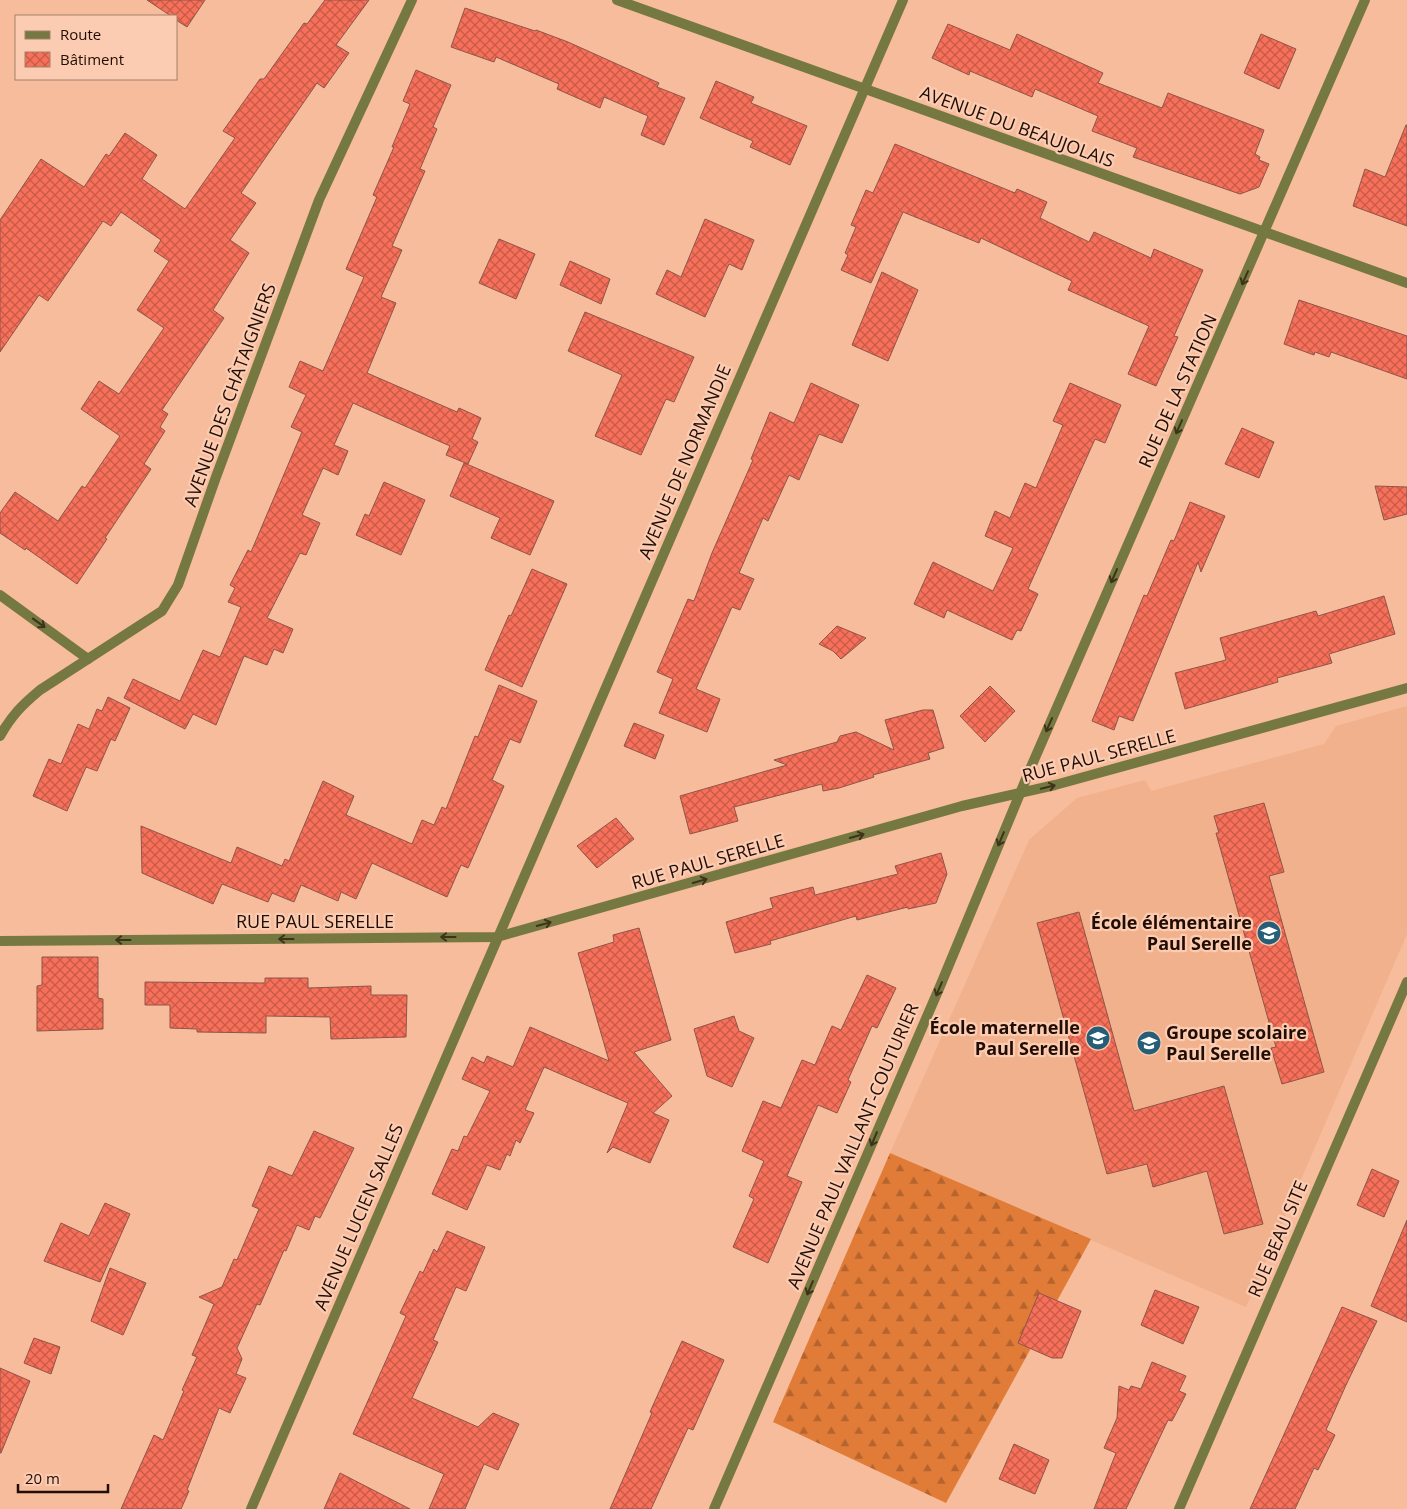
<svg xmlns="http://www.w3.org/2000/svg" width="1407" height="1509" font-family="'Open Sans',sans-serif">
<defs>
<pattern id="forest-firs" width="22" height="20" patternUnits="userSpaceOnUse" patternTransform="scale(1.25)"><rect width="22" height="20" fill="#e17c38"/><path d="M5 1l3.5 6h-7zM16 11l3.5 6h-7z" fill="#b6642d"/></pattern>
<pattern id="building-cross-hatch" width="8" height="8" patternUnits="userSpaceOnUse" patternTransform="scale(1.25)"><rect width="8" height="8" fill="#f6705a"/><path d="M0 0l8 8M0 8l8-8" fill="none" stroke="#c75a48"/></pattern>
</defs>
<rect width="100%" height="100%" fill="#f6bc9b"/>
<polygon fill="#f1b18c" points="1407,706 1407,934 1246,1307 890,1153 1029,840 1077,798 1145,780 1151,791 1324,744 1336,726"/>
<polygon fill="url(#forest-firs)" points="890,1153 1091,1239 946,1503 773,1422"/>
<g fill="url(#building-cross-hatch)" stroke="#8f5449">
<polygon points="147,0 205,0 187,27 176,20 176,16 171,16"/>
<polygon points="325,0 369,0 336,45 349,53 324,88 317,83 241,193 256,203 230,240 249,253 213,310 224,318 162,410 168,414 160,427 165,431 144,464 151,469 105,538 107,539 77,584 26,548 25,550 0,533 0,513 15,492 58,521 82,486 85,488 120,436 81,409 99,381 119,394 164,328 137,310 169,261 154,251 161,240 121,212 111,226 103,221 48,301 39,295 0,352 0,220 41,159 84,187 106,154 109,156 125,133 157,155 142,179 185,209 235,138 223,131 260,79 264,79 304,23 307,24"/>
<polygon points="465,8 535,31 536,30 568,42 659,83 657,87 685,98 664,145 641,135 648,116 604,97 600,108 557,89 559,84 496,57 494,62 451,47"/>
<polygon points="948,24 1010,50 1017,34 1103,73 1098,83 1162,108 1168,93 1264,130 1255,154 1260,157 1259,160 1269,164 1259,187 1240,194 1133,157 1137,148 1092,131 1098,116 1035,89 1032,97 970,71 969,75 932,58"/>
<polygon points="1261,34 1296,49 1279,89 1244,73"/>
<polygon points="416,70 451,85 433,127 437,129 420,169 425,171 392,246 402,250 381,297 396,303 367,373 457,412 459,408 481,418 472,439 478,442 468,464 446,455 450,446 353,403 334,445 348,451 338,475 323,468 302,515 320,523 306,555 300,553 267,618 293,629 283,653 274,649 267,665 244,656 216,725 193,714 185,729 124,698 133,679 180,701 203,650 220,657 241,607 228,602 235,588 230,585 248,550 251,552 302,432 291,427 306,395 289,387 300,361 323,371 364,277 346,269 377,197 373,195 394,147 392,147 410,104 403,101"/>
<polygon points="716,81 754,97 751,103 807,126 790,165 750,147 753,141 700,118"/>
<polygon points="1406,125 1407,125 1407,226 1353,206 1365,169 1385,177"/>
<polygon points="895,144 1015,193 1017,189 1047,202 1040,218 1089,242 1094,232 1151,258 1154,249 1203,270 1174,336 1178,337 1156,386 1128,374 1149,326 1068,290 1072,281 981,238 979,243 903,212 871,283 841,270 848,255 845,253 856,227 851,225 866,190 873,193"/>
<polygon points="705,219 754,240 742,270 729,264 705,317 656,294 667,270 681,277"/>
<polygon points="499,239 535,254 516,299 479,283"/>
<polygon points="570,261 610,279 601,304 560,285"/>
<polygon points="882,272 918,290 888,361 852,345"/>
<polygon points="1299,300 1407,336 1407,379 1331,352 1329,357 1315,352 1314,355 1284,344"/>
<polygon points="585,312 694,357 674,402 666,399 641,455 595,436 622,375 568,351"/>
<polygon points="811,383 859,405 842,443 819,434 799,480 789,475 768,521 763,518 739,573 754,579 740,610 732,607 696,689 720,699 707,732 659,713 673,679 657,672 688,599 694,601 712,553 753,460 751,459 770,412 794,423"/>
<polygon points="1070,383 1121,405 1105,443 1095,439 1028,589 1038,594 1021,631 1017,630 1012,640 947,610 944,618 914,604 933,562 993,591 1013,548 985,536 995,511 1010,518 1025,483 1036,488 1063,425 1053,421"/>
<polygon points="1242,428 1274,442 1259,478 1225,464"/>
<polygon points="464,463 554,501 530,555 491,538 500,518 450,496"/>
<polygon points="384,482 425,500 401,555 356,535 365,514 369,516"/>
<polygon points="1375,486 1407,487 1407,514 1384,520"/>
<polygon points="1190,502 1225,516 1201,572 1198,562 1133,721 1119,716 1114,730 1092,721 1144,595 1147,596 1171,540 1174,541"/>
<polygon points="532,569 567,584 522,687 485,670 509,615 511,616"/>
<polygon points="1384,596 1395,634 1329,654 1332,663 1277,678 1278,682 1185,709 1175,673 1226,660 1220,638 1316,611 1318,616"/>
<polygon points="837,626 866,638 841,659 833,651 819,644"/>
<polygon points="499,685 537,701 520,743 510,739 492,780 504,786 468,868 461,865 447,897 372,863 356,899 341,892 338,901 301,885 294,902 272,893 268,902 222,884 213,904 142,873 141,826 231,863 237,847 282,866 285,859 289,861 323,781 354,796 346,815 412,844 422,820 434,825 442,807 446,809 475,736 478,737"/>
<polygon points="990,686 1015,711 985,742 960,716"/>
<polygon points="108,697 130,708 115,741 111,739 97,771 86,767 67,811 33,796 49,759 61,764 78,724 89,729 97,709 102,711"/>
<polygon points="923,710 933,710 944,748 928,753 930,759 873,775 874,777 839,788 823,791 822,784 734,807 738,821 690,834 680,796 787,765 774,760 837,742 840,736 856,732 894,750 885,720"/>
<polygon points="634,723 664,735 655,759 624,746"/>
<polygon points="1264,803 1284,872 1269,876 1324,1072 1282,1084 1271,1048 1276,1047 1216,833 1219,833 1214,816"/>
<polygon points="616,818 634,839 597,868 577,846"/>
<polygon points="941,853 947,874 936,903 908,909 908,907 857,920 856,916 770,941 771,944 735,953 726,922 773,908 770,898 813,887 815,895 898,874 895,866"/>
<polygon points="1079,912 1134,1111 1224,1086 1263,1224 1224,1234 1207,1171 1153,1187 1147,1164 1107,1174 1037,923"/>
<polygon points="639,928 671,1040 634,1052 672,1096 653,1113 669,1120 650,1163 613,1147 607,1153 628,1103 544,1067 525,1110 534,1113 520,1143 516,1140 510,1156 507,1154 500,1170 487,1165 467,1210 432,1194 452,1149 458,1151 464,1136 467,1137 490,1091 462,1079 472,1057 484,1063 487,1056 513,1067 530,1027 609,1061 578,953 614,942 613,935"/>
<polygon points="42,957 98,957 98,998 103,999 103,1029 37,1031 37,986 42,985"/>
<polygon points="867,975 896,988 877,1028 872,1026 848,1080 851,1082 837,1113 818,1105 787,1176 802,1182 768,1263 733,1247 754,1199 749,1196 764,1161 742,1151 763,1101 781,1108 802,1060 815,1065 832,1026 841,1030"/>
<polygon points="265,978 308,978 308,988 371,986 371,995 407,995 406,1037 331,1039 330,1017 266,1016 266,1033 197,1032 197,1029 170,1028 170,1005 145,1005 145,982 265,983"/>
<polygon points="734,1016 739,1031 754,1038 732,1087 707,1076 694,1029"/>
<polygon points="314,1131 354,1148 320,1218 315,1216 309,1230 297,1225 286,1251 284,1250 260,1305 257,1304 237,1348 242,1359 236,1374 246,1378 230,1413 219,1408 187,1490 189,1491 181,1509 121,1509 154,1435 163,1440 184,1391 182,1390 197,1357 192,1355 214,1304 199,1297 222,1287 234,1259 237,1260 259,1209 252,1206 269,1166 292,1176"/>
<polygon points="1372,1169 1399,1181 1384,1217 1357,1205"/>
<polygon points="105,1203 130,1214 100,1282 44,1261 61,1223 89,1236"/>
<polygon points="1407,1220 1407,1322 1371,1306"/>
<polygon points="447,1231 485,1247 466,1291 456,1287 433,1340 438,1342 412,1398 478,1427 493,1413 519,1424 498,1470 484,1464 465,1509 429,1509 444,1474 353,1434 406,1316 400,1313 420,1271 423,1273 434,1249 437,1252"/>
<polygon points="110,1268 146,1283 123,1335 91,1321"/>
<polygon points="1155,1290 1199,1307 1183,1344 1141,1325"/>
<polygon points="1039,1293 1081,1311 1062,1358 1052,1358 1018,1343"/>
<polygon points="1342,1307 1377,1321 1346,1385 1326,1430 1335,1435 1318,1470 1314,1468 1295,1509 1250,1509"/>
<polygon points="34,1338 60,1347 51,1374 24,1363"/>
<polygon points="682,1341 724,1360 693,1430 688,1428 651,1509 610,1509 652,1413 650,1412"/>
<polygon points="1152,1362 1186,1376 1179,1391 1186,1394 1172,1421 1168,1420 1126,1509 1094,1509 1116,1453 1104,1448 1117,1418 1119,1386 1129,1390 1131,1386 1141,1389"/>
<polygon points="0,1368 30,1381 1,1453 0,1453"/>
<polygon points="1014,1444 1049,1460 1035,1494 999,1479"/>
<polygon points="340,1473 410,1509 324,1509"/>
</g>
<g fill="none" stroke-linecap="round" stroke-linejoin="round">
<g stroke="#757841" stroke-width="10">
<polyline points="617,0 1407,283"/>
<polyline points="0,595 88,659"/>
<path d="M0 736C12 715 22 705 40 690L162 611 178 585 216 477 319 200 412 0"/>
<polyline points="0,941 497,937 962,806 1055,785 1407,688"/>
<polyline points="251,1509 903,0"/>
<polyline points="714,1509 941,984 1031,767 1365,0"/>
<polyline points="1179,1509 1407,982"/>
</g>
</g>
<defs><path id="oneway-shaft" d="M-6 0H5M1.5-3L5.5 0L1.5 3" fill="none" stroke-width="1.6" stroke-linecap="round" stroke-linejoin="round" transform="scale(1.25)"/></defs>
<g stroke="#3e3219">
<use href="#oneway-shaft" transform="translate(1245 278) rotate(114)"/>
<use href="#oneway-shaft" transform="translate(1179 427) rotate(114)"/>
<use href="#oneway-shaft" transform="translate(1114 576) rotate(114)"/>
<use href="#oneway-shaft" transform="translate(39 623) rotate(36)"/>
<use href="#oneway-shaft" transform="translate(1049 725) rotate(114)"/>
<use href="#oneway-shaft" transform="translate(1048 787) rotate(-14)"/>
<use href="#oneway-shaft" transform="translate(857 836) rotate(-16)"/>
<use href="#oneway-shaft" transform="translate(1001 839) rotate(113)"/>
<use href="#oneway-shaft" transform="translate(700 881) rotate(-16)"/>
<use href="#oneway-shaft" transform="translate(544 924) rotate(-15)"/>
<use href="#oneway-shaft" transform="translate(448 937) rotate(180)"/>
<use href="#oneway-shaft" transform="translate(286 939) rotate(180)"/>
<use href="#oneway-shaft" transform="translate(123 940) rotate(180)"/>
<use href="#oneway-shaft" transform="translate(939 989) rotate(113)"/>
<use href="#oneway-shaft" transform="translate(874 1139) rotate(113)"/>
<use href="#oneway-shaft" transform="translate(810 1288) rotate(113)"/>
</g>
<defs>
<symbol id="school-disc" viewBox="-11 -11 22 22"><circle r="9.5" fill="#265e78" stroke="#fcccb2"/><path d="M0-5L7-2L0 1L-7-2ZM-4 1L0 2.5L4 1V4Q0 6-4 4Z" fill="#fff"/></symbol>
</defs>
<g fill-rule="evenodd">
<use href="#school-disc" x="1255" y="919" width="28" height="28"/>
<use href="#school-disc" x="1084" y="1024" width="28" height="28"/>
<use href="#school-disc" x="1135" y="1029" width="28" height="28"/>
</g>
<g text-anchor="middle" stroke-width="4.5" stroke-linejoin="round" paint-order="stroke">
<g font-size="18" fill="#210d03" stroke="#fcccb2">
<text transform="translate(1017 127) rotate(20)" y="6">AVENUE DU BEAUJOLAIS</text>
<text transform="translate(1178 391) rotate(-66)" y="6">RUE DE LA STATION</text>
<text transform="translate(230 395) rotate(-70)" y="6">AVENUE DES CHÂTAIGNIERS</text>
<text transform="translate(685 462) rotate(-67)" y="6">AVENUE DE NORMANDIE</text>
<text transform="translate(1099 756) rotate(-15)" y="6">RUE PAUL SERELLE</text>
<text transform="translate(708 862) rotate(-16)" y="6">RUE PAUL SERELLE</text>
<text x="315" y="928">RUE PAUL SERELLE</text>
<text transform="translate(853 1146) rotate(-67)" y="6">AVENUE PAUL VAILLANT-COUTURIER</text>
<text transform="translate(359 1217) rotate(-67)" y="6">AVENUE LUCIEN SALLES</text>
<text transform="translate(1278 1239) rotate(-67)" y="6">RUE BEAU SITE</text>
</g>
<g font-size="18" font-weight="bold" fill="#210d03" stroke="#fcccb2" text-anchor="end">
<text x="1252" y="929">École élémentaire<tspan x="1252" dy="21">Paul Serelle</tspan></text>
<text x="1080" y="1034">École maternelle<tspan x="1080" dy="21">Paul Serelle</tspan></text>
<text x="1166" y="1039" text-anchor="start">Groupe scolaire<tspan x="1166" dy="21">Paul Serelle</tspan></text>
</g>
</g>
<rect x="15" y="15" width="162" height="65" fill="#fcccb2" stroke="#a4806c"/>
<rect x="25" y="31" width="25" height="8" fill="#757841" stroke="#a4806c"/>
<text x="60" y="40" font-size="15" fill="#210d03">Route</text>
<rect x="25" y="52" width="25" height="15" fill="url(#building-cross-hatch)" stroke="#a4806c"/>
<text x="60" y="65" font-size="15" fill="#210d03">Bâtiment</text>
<path d="M18 1484v8h90v-8" fill="none" stroke="#210d03" stroke-width="2.5"/>
<text x="25" y="1484" font-size="15" fill="#210d03" stroke="#fcccb2" stroke-width="4" paint-order="stroke">20 m</text>
</svg>
